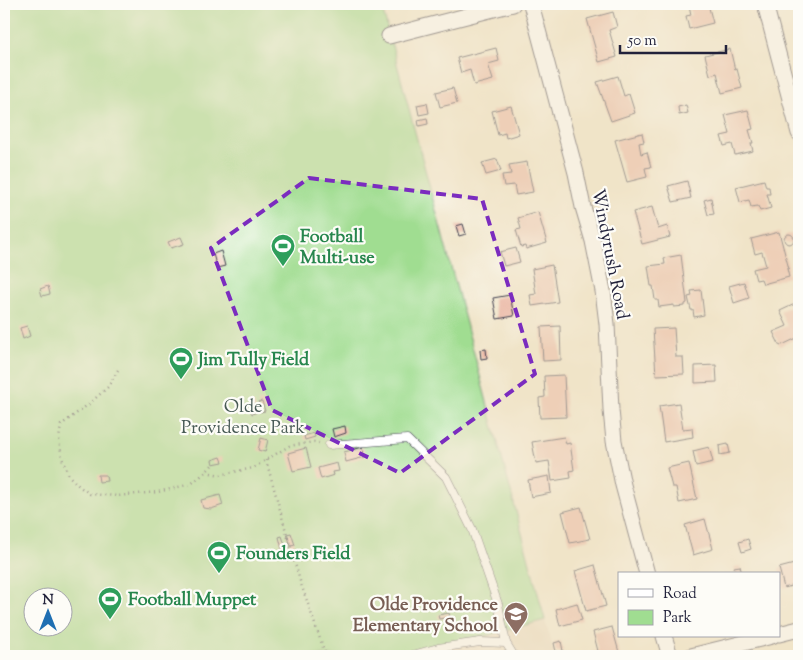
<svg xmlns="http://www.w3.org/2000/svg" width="803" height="660" font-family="'Sorts Mill Goudy',serif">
<rect width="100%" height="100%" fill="#fdfcf7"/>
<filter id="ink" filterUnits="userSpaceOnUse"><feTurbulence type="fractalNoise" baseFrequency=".02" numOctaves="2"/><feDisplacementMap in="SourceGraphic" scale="10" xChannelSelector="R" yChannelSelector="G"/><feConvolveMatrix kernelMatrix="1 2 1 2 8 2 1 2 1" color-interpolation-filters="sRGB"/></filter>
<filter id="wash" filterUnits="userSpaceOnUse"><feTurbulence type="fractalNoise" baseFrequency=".0096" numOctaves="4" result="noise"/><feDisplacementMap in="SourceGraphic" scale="20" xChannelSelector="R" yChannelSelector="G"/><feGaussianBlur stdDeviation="1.12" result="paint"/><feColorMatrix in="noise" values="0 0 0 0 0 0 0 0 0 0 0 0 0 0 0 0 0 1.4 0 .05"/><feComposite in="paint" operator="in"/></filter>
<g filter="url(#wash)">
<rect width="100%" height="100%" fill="#f0e4c8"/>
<polygon fill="#e7d4b7" points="545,620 555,656 397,656 418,650"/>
<path fill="#a0dd91" stroke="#618066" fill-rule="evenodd" d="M4 4H381L545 620 410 656H4ZM32 598H62V628H32Z"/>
<g id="blocks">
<g fill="#eab5a2">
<polygon points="694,4 708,4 713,23 689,29 686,16 691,15 689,5"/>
<polygon points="613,12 617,27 609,30 617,57 599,62 587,19"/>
<polygon points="496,48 499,61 488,64 493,80 474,85 470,70 461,73 457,58"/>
<polygon points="730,49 735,70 737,69 742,88 722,93 717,73 710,75 705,55"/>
<polygon points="618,76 624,96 629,94 635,113 611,121 597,82"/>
<polygon points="453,88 457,103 440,107 436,92"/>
<polygon points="427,103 429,113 419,115 417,105"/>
<polygon points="686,105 688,113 679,115 678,107"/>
<polygon points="511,106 519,134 506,138 505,133 498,135 492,111"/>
<polygon points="748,110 753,129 749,130 753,143 751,143 753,151 735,155 732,144 724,146 721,136 730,134 725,115"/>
<polygon points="427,118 428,124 419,126 418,120"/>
<polygon points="642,133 644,142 639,143 641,154 647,152 651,167 645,168 647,177 627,182 615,140"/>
<polygon points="497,159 501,171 486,175 482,163"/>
<polygon points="527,162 533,192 516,195 514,185 504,186 502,175 511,174 509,165"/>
<polygon points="764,180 766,187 769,187 770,194 767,194 771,208 760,211 758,206 751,207 749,200 740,202 736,187"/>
<polygon points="687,181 691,198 673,202 668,186"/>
<polygon points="711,198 714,214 708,215 704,200"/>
<polygon points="652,207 658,229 667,226 670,237 642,244 633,212"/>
<polygon points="538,212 547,243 526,249 525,246 521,247 516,230 521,229 518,218"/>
<polygon points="463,224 466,234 459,236 456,226"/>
<polygon points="779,232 789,269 787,269 789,277 763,284 761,279 756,280 753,269 766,266 762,252 755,254 751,239"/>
<circle cx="789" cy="239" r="5"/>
<polygon points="181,237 184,244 171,248 168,242"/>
<polygon points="516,248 520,262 504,266 500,252"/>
<polygon points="221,251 225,266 217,268 213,254"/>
<polygon points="681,255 687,303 685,304 685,306 674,307 674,305 659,307 658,300 655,300 653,286 651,286 648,266 665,264 664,258"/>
<polygon points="552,265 558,302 532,306 530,295 536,294 532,269"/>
<polygon points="744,282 749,298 734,303 729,286"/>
<polygon points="48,286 50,294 42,296 40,289"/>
<polygon points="701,290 704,315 694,317 693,310 691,310 688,297 692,296 691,291"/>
<polygon points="510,295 514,316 497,319 493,298"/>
<polygon points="799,302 799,337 780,346 773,332 787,326 780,311"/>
<polygon points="27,326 30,336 23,339 20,328"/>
<polygon points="560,326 561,360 543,361 541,327"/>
<polygon points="674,328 676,357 683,357 684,374 656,375 653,329"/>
<polygon points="486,349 487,358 481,359 480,350"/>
<polygon points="716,365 717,382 695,383 695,366"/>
<polygon points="564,375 566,417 540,418 539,398 545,397 544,376"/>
<polygon points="262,401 265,411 260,412 258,402"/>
<polygon points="254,403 257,412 252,414 250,404"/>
<polygon points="679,403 683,429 692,428 693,437 664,442 659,406"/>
<polygon points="345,426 346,433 334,437 332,429"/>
<polygon points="314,433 315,437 305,440 304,436"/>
<polygon points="564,437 566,444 570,443 574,470 570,471 571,478 552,481 549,461 536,463 532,442"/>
<polygon points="261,438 268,440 265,452 258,450"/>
<polygon points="728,444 730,453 720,455 719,446"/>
<polygon points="363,447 365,457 346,462 344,452"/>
<polygon points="709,447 713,462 696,466 693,451"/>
<polygon points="306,448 311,467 293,471 288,453"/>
<polygon points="221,457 223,462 213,464 212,460"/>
<polygon points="337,463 339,471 333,472 334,475 321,479 318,468"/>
<polygon points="689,463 697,499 679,503 676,487 672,487 667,468"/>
<polygon points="98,475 106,475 107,481 99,482"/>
<polygon points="549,476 551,493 531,497 528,480"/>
<polygon points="220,495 223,505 211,509 203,508 201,500"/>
<polygon points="581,507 590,539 570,543 562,512"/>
<polygon points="705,519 713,549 693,555 685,525"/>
<polygon points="291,533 295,545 291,546 287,534"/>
<polygon points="282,536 286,548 282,549 279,537"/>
<polygon points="748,539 751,549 742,552 739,542"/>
<polygon points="797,556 799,556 799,584 784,588 779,568 798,563"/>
<polygon points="595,565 606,606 586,611 575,571"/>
<polygon points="740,566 742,574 736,574 734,567"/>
<polygon points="577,603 582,620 560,626 556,609"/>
<polygon points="449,613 450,617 439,619 438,615"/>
<polygon points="612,627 620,656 592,656 591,653 598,651 593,632"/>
<polygon points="561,641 563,651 556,652 554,643"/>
</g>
</g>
</g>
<g filter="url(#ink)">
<use href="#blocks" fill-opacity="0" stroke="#413f50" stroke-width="1"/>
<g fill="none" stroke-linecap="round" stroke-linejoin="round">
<defs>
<g id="lane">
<polyline points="329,445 407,439 446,477 472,529 498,604 506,643"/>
<polyline points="409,656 438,648 480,642 506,643 514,656"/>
</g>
<g id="street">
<polyline points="531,4 576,173 583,207 593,241 603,291 607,324 611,410 614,441 623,485 647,574"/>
<polyline points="765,4 799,133"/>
<polyline points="389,36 513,4"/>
<polyline points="779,634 799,629"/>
<polyline points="664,636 670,656"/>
<polyline points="691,656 772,636"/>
</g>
</defs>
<use href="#lane" stroke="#413f50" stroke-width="9"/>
<use href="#street" stroke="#413f50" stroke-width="17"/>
<g stroke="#413f50" stroke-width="2.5" stroke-dasharray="1 4" stroke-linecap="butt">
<polyline points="118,370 108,387 89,404 61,425 59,439 62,458 69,476 80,487 90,494 117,496 158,492 191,484 206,472 213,464"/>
<polyline points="266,460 300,581 326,656"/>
<polyline points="206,472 220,475 253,468 289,446 314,442 319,443"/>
</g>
<use href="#lane" stroke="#fff" stroke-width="8"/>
<use href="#street" stroke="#fff" stroke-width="15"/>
</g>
</g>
<path d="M0 0H803V660H0ZM309 178 482 199 535 374 400 473 272 410 211 248Z" fill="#f0e4c8" fill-opacity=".55" fill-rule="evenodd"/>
<path fill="none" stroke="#7b2cbf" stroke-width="4" stroke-dasharray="10 6" stroke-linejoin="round" d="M309 178 482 199 535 374 400 473 272 410 211 248Z"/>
<defs>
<symbol id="stadium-pin" viewBox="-11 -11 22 30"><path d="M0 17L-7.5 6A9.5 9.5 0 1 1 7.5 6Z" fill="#2e9e5b" stroke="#fdfcf7"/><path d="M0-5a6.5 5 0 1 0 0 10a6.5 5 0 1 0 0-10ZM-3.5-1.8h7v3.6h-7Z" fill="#fff"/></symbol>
<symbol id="school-pin" viewBox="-11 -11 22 30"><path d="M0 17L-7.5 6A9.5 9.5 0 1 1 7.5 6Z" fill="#8d6e63" stroke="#fdfcf7"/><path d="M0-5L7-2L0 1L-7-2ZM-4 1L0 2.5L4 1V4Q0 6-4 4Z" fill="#fff"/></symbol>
</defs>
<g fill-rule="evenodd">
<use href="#stadium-pin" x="269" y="232" width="28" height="38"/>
<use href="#stadium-pin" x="167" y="345" width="28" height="38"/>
<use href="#stadium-pin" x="205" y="539" width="28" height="38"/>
<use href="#stadium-pin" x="96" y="585" width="28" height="38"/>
<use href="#school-pin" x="502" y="600" width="28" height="38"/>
</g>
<g text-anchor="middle" stroke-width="4.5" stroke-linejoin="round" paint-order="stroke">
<g font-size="18" font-weight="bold" fill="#27864d" stroke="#fdfcf7" text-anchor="start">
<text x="300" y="242">Football<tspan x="300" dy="21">Multi-use</tspan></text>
<text x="198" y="365">Jim Tully Field</text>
<text x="236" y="559">Founders Field</text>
<text x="128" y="605">Football Muppet</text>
</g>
<g font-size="18" fill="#22223b" stroke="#fdfcf7">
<text transform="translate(611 254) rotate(79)" y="6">Windyrush Road</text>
</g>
<g font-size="18" fill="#485a55" stroke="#fdfcf7">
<text x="243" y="412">Olde<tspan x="243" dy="21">Providence Park</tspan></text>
</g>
<g font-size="18" font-weight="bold" fill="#785e54" stroke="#fdfcf7" text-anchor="end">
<text x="498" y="610">Olde Providence<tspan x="498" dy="21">Elementary School</tspan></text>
</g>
</g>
<rect width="803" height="660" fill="none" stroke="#fdfcf7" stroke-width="20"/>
<rect x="618" y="572" width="162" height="65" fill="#fdfcf7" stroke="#a5a5ac"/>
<rect x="628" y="589" width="25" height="8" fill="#ffffff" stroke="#a5a5ac"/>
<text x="663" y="598" font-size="15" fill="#22223b">Road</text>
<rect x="628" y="610" width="25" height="15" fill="#a0dd91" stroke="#a5a5ac"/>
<text x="663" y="622" font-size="15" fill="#22223b">Park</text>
<g transform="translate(48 612)"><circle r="24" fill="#fdfcf7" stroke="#a5a5ac"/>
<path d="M0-4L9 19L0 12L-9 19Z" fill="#1f6fb2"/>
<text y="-8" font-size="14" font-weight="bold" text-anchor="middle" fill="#22223b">N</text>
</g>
<path d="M620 45v8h106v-8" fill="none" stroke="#22223b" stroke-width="2.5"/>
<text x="628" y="45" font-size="15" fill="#22223b" stroke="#fdfcf7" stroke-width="4" paint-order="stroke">50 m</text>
</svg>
